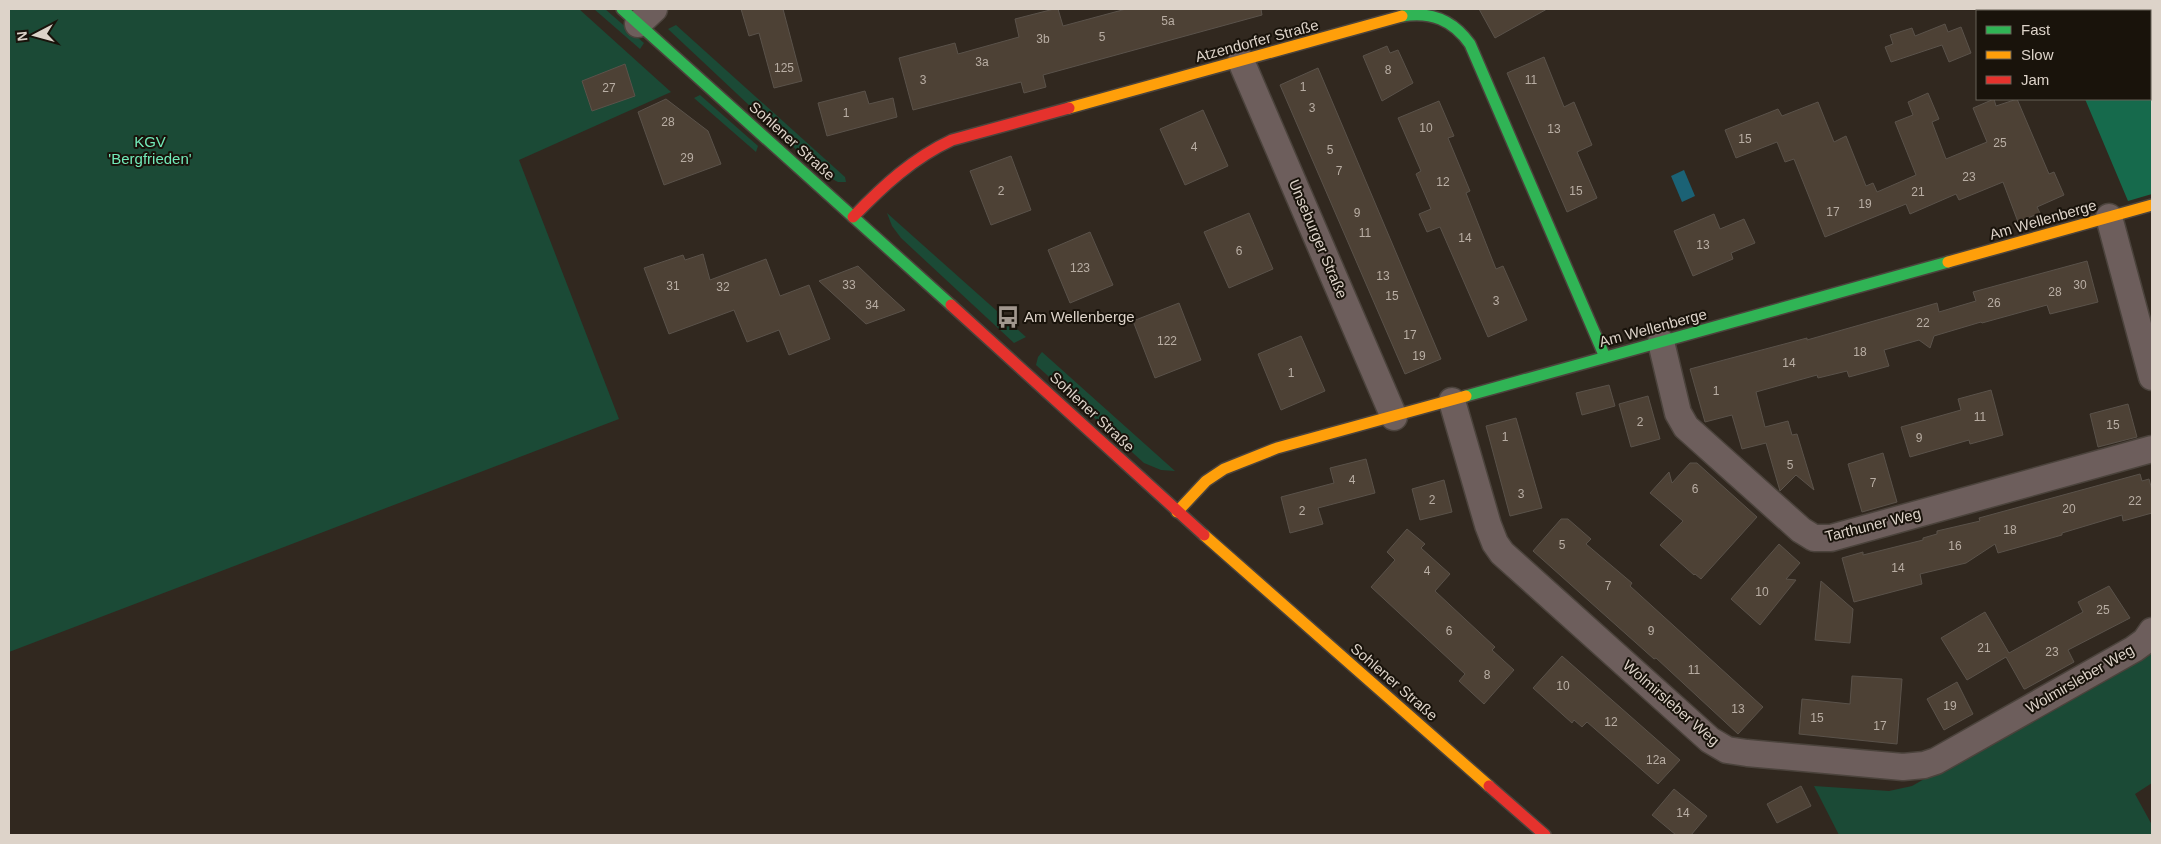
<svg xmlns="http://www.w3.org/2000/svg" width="2161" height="844" font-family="Helvetica,sans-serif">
<rect width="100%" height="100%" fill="#31281f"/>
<g fill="#1b4a36">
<polygon points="9,9 579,9 671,92 519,160 619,419 9,652"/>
<polygon points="594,9 605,9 644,43 640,49"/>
<polygon points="676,25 845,177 846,182 838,182 821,173 668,29"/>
<polygon points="700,95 758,146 756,152 694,98"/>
<polygon points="887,213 1026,337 1014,343 901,238 892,226"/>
<polygon points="1042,352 1175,471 1161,470 1144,463 1036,365 1038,357"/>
<polygon points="2152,649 2152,783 2135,794 2152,825 2152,834 2150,835 1839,835 1814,786 1889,791 1912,786"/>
</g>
<polygon fill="#166a4c" points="2048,9 2152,9 2152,194 2128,201 2085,99 2150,99 2150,11 2049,11"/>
<polygon fill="#1b6275" points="1684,170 1695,196 1682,202 1671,176"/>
<g fill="#4d4135" stroke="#5a524a">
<polygon points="741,9 783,9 802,81 774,88 759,33 749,36"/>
<polygon points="1054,9 1058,9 1063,26 1126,9 1261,9 1262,15 1043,75 1046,87 1024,93 1021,82 913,110 899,58 955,43 958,54 1019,37 1015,19"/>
<polygon points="1479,9 1547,9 1495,38"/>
<polygon points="1945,24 1948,32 1961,27 1971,53 1949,62 1942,45 1891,62 1885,47 1893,44 1890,35 1912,28 1915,36"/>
<polygon points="1387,46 1390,53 1398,50 1413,83 1382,101 1363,56"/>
<polygon points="1544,57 1564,107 1574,102 1592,145 1577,152 1597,198 1567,212 1507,73"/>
<polygon points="625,64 635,96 592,111 582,81"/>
<polygon points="1318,68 1441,359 1405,374 1280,85"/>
<polygon points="865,91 869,104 893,98 897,117 827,136 818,103"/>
<polygon points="1928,93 1939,119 1932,122 1946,159 1987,142 1973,108 1994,99 1996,106 2017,99 2049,174 2054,172 2064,195 2037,207 2040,213 2018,222 2003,182 1959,200 1956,194 1910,214 1906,204 1825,237 1794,159 1785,162 1777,142 1736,158 1725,130 1778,109 1782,116 1818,102 1834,142 1846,136 1866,186 1873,183 1877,192 1916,175 1895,122 1913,115 1908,102"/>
<polygon points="666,99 708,131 721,164 664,185 638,112"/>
<polygon points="1439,101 1454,136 1448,138 1470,191 1466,193 1496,269 1503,266 1527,320 1488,337 1440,227 1427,232 1419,214 1431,209 1416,174 1421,171 1398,118"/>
<polygon points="1203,110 1228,166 1185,185 1160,129"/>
<polygon points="1011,156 1031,210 991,225 970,171"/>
<polygon points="1249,213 1273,269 1229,288 1204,232"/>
<polygon points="1714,214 1720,229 1744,219 1755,243 1731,253 1733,259 1693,276 1674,231"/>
<polygon points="1090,232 1113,285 1070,303 1048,250"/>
<polygon points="703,254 710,280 766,259 780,296 809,285 830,339 789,355 779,330 747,342 734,310 669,334 644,268 683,255 685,260"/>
<polygon points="2087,261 2098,302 2050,314 2047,305 1982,323 1981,322 1934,336 1930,348 1919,340 1884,350 1889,366 1849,377 1847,371 1818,378 1817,375 1756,392 1765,427 1788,421 1792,435 1797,434 1814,490 1796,475 1780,491 1766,443 1742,449 1732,415 1705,422 1690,369 1807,338 1807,340 1937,303 1939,312 1976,301 1973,292"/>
<polygon points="858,266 881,288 905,310 866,324 819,281"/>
<polygon points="1179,303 1201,360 1155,378 1133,321"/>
<polygon points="1301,336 1325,391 1281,410 1258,354"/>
<polygon points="1609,385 1615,406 1582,415 1576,393"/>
<polygon points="1991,390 2003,435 1970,444 1969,440 1910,457 1901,427 1961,410 1958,399"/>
<polygon points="1648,396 1660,439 1631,447 1619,404"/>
<polygon points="2128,404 2137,437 2098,447 2090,414"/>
<polygon points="1516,418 1542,508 1510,516 1486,426"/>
<polygon points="1883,453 1897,502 1862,512 1848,464"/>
<polygon points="1366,459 1375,493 1318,508 1323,524 1290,533 1281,497 1334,483 1330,468"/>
<polygon points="1690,463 1697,463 1757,517 1701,579 1695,574 1694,575 1660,545 1683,521 1650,493 1669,472 1672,483"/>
<polygon points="2140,474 2142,481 2149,479 2152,490 2152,513 2123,521 2122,515 2062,533 2062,535 1998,553 1995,544 1966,563 1920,574 1922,584 1854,602 1842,558 1863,552 1863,555 1923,540 1923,538 1937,534 1937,531 1980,521 1979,518"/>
<polygon points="1444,480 1452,512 1420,520 1412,489"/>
<polygon points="1561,519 1568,519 1591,539 1586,544 1632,583 1630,586 1763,707 1738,734 1656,658 1654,659 1533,551"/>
<polygon points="1407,529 1425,544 1421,548 1450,574 1435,591 1495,647 1492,650 1514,670 1484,704 1459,681 1465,674 1371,587 1395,560 1387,552"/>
<polygon points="1779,544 1800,563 1786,579 1796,580 1760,625 1731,599"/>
<polygon points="1821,581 1853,609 1850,643 1815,640"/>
<polygon points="2109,586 2130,618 2068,650 2074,662 2025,689 2024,689 2006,657 1967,680 1941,638 1985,612 2009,653 2083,612 2078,602"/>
<polygon points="1562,656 1680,760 1658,784 1587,722 1582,727 1574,720 1572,723 1533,688"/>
<polygon points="1852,676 1902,679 1897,744 1799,734 1802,699 1850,704"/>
<polygon points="1957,682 1973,714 1944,730 1927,699"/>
<polygon points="1801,786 1811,806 1777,823 1767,804"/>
<polygon points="1674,789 1707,816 1691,835 1676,835 1652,815"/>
</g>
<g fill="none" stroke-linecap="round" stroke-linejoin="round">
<defs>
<g id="street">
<polyline points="638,24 654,9"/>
<polyline points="1241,61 1394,417"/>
<polyline points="2109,217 2152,377"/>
<polyline points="1661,342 1678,413 1686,427 1801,530 1814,538 1831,538 2152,449"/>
<polyline points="1452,401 1488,525 1495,543 1502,553 1710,740 1727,750 1747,753 1903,767 1924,765 1936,761 2134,649 2145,641 2152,631"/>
</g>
<g id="fast">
<polyline points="622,9 951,305"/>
<path d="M1402 16C1431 11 1453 20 1470 44L1605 357"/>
<polyline points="1466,396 1948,262"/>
</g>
<g id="slow">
<polyline points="1069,108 1402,16"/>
<polyline points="1948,262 2152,205"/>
<polyline points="1177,512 1206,481 1224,469 1277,448 1466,396"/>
<polyline points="1204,535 1489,786"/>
</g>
<g id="jam">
<path d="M853 217C883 186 913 158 952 140L1069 108"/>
<polyline points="951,305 1204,535"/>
<polyline points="1489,786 1545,835"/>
</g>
</defs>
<use href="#street" stroke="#4b433c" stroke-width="29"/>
<use href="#fast" stroke="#4b433c" stroke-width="14"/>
<use href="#slow" stroke="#4b433c" stroke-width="14"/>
<use href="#jam" stroke="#4b433c" stroke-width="14"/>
<use href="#street" stroke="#6d5e5c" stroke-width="26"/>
<use href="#fast" stroke="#30b455" stroke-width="11"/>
<use href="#slow" stroke="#ff9f0a" stroke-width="11"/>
<use href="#jam" stroke="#e5322d" stroke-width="11"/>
</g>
<defs>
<symbol id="bus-bare" viewBox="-9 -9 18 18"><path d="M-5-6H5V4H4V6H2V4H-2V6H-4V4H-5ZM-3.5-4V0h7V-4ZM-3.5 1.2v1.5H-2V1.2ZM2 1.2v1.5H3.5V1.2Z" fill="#a1978e" stroke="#19130b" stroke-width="2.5" paint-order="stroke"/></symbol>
</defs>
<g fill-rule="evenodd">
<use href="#bus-bare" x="992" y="301" width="32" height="32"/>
</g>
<g text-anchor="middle" stroke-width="4" stroke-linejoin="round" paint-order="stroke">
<g font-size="12" fill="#b9aea4">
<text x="1168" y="25">5a</text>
<text x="1102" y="41">5</text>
<text x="1043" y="43">3b</text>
<text x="982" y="66">3a</text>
<text x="784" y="72">125</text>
<text x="1388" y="74">8</text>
<text x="923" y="84">3</text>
<text x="1531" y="84">11</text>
<text x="1303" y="91">1</text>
<text x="609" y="92">27</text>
<text x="1312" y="112">3</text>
<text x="846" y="117">1</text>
<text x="668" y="126">28</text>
<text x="1426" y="132">10</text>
<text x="1554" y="133">13</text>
<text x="1745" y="143">15</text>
<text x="2000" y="147">25</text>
<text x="1194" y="151">4</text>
<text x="1330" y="154">5</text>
<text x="687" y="162">29</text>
<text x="1339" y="175">7</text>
<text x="1969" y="181">23</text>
<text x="1443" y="186">12</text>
<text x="1001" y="195">2</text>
<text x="1576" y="195">15</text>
<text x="1918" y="196">21</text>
<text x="1865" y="208">19</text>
<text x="1833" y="216">17</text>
<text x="1357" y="217">9</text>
<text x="1365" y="237">11</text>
<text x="1465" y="242">14</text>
<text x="1703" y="249">13</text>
<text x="1239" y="255">6</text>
<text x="1080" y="272">123</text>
<text x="1383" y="280">13</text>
<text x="849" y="289">33</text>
<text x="2080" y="289">30</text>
<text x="673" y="290">31</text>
<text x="723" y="291">32</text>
<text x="2055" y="296">28</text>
<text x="1392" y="300">15</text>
<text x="1496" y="305">3</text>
<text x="1994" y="307">26</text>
<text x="872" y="309">34</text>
<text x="1923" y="327">22</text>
<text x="1410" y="339">17</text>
<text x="1167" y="345">122</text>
<text x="1860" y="356">18</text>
<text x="1419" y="360">19</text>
<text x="1789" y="367">14</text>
<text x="1291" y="377">1</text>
<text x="1716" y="395">1</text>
<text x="1980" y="421">11</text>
<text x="1640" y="426">2</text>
<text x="2113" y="429">15</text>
<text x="1505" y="441">1</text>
<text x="1919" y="442">9</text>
<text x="1790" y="469">5</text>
<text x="1352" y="484">4</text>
<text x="1873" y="487">7</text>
<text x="1695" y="493">6</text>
<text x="1521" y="498">3</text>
<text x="1432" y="504">2</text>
<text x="2135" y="505">22</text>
<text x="2069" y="513">20</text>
<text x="1302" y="515">2</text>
<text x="2010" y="534">18</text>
<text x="1562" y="549">5</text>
<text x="1955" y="550">16</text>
<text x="1898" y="572">14</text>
<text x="1427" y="575">4</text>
<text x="1608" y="590">7</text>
<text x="1762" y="596">10</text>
<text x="2103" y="614">25</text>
<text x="1449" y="635">6</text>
<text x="1651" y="635">9</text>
<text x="1984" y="652">21</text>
<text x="2052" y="656">23</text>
<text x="1694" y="674">11</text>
<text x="1487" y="679">8</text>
<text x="1563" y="690">10</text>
<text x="1950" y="710">19</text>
<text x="1738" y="713">13</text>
<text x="1817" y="722">15</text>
<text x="1611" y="726">12</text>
<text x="1880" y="730">17</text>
<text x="1656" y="764">12a</text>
<text x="1683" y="817">14</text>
</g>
<g font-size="15" fill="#ddd3c9" stroke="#19130b">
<text transform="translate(1257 41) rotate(-15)" y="5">Atzendorfer Straße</text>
<text transform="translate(792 141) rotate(42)" y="5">Sohlener Straße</text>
<text transform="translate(2043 220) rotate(-16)" y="5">Am Wellenberge</text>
<text transform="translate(1318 239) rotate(67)" y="5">Unseburger Straße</text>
<text transform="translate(1653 328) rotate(-15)" y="5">Am Wellenberge</text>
<text transform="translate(1092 412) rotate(43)" y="5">Sohlener Straße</text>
<text transform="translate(1873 525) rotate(-14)" y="5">Tarthuner Weg</text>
<text transform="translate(2080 679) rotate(-30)" y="5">Wolmirsleber Weg</text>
<text transform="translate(1394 682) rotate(41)" y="5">Sohlener Straße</text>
<text transform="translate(1671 703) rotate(41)" y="5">Wolmirsleber Weg</text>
</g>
<g font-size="15" fill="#73ebba" stroke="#19130b">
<text x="150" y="147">KGV<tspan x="150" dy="17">'Bergfrieden'</tspan></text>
</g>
<g font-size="15" fill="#ddd3c9" stroke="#19130b" text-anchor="start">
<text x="1024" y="322">Am Wellenberge</text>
</g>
</g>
<rect width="2161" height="844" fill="none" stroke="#ddd3c9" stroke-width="20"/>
<rect x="1976" y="10" width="175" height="90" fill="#19130b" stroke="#676057"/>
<rect x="1986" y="26" width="25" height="8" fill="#30b455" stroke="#676057"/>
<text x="2021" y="35" font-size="15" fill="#ddd3c9">Fast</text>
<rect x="1986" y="51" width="25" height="8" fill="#ff9f0a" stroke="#676057"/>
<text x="2021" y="60" font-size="15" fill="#ddd3c9">Slow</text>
<rect x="1986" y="76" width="25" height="8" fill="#e5322d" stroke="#676057"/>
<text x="2021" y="85" font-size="15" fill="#ddd3c9">Jam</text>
<g transform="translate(35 35) rotate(264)" stroke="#19130b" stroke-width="4" paint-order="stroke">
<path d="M0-4L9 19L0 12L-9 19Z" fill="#ddd3c9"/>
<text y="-8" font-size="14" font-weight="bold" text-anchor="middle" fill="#ddd3c9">N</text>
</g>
</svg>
